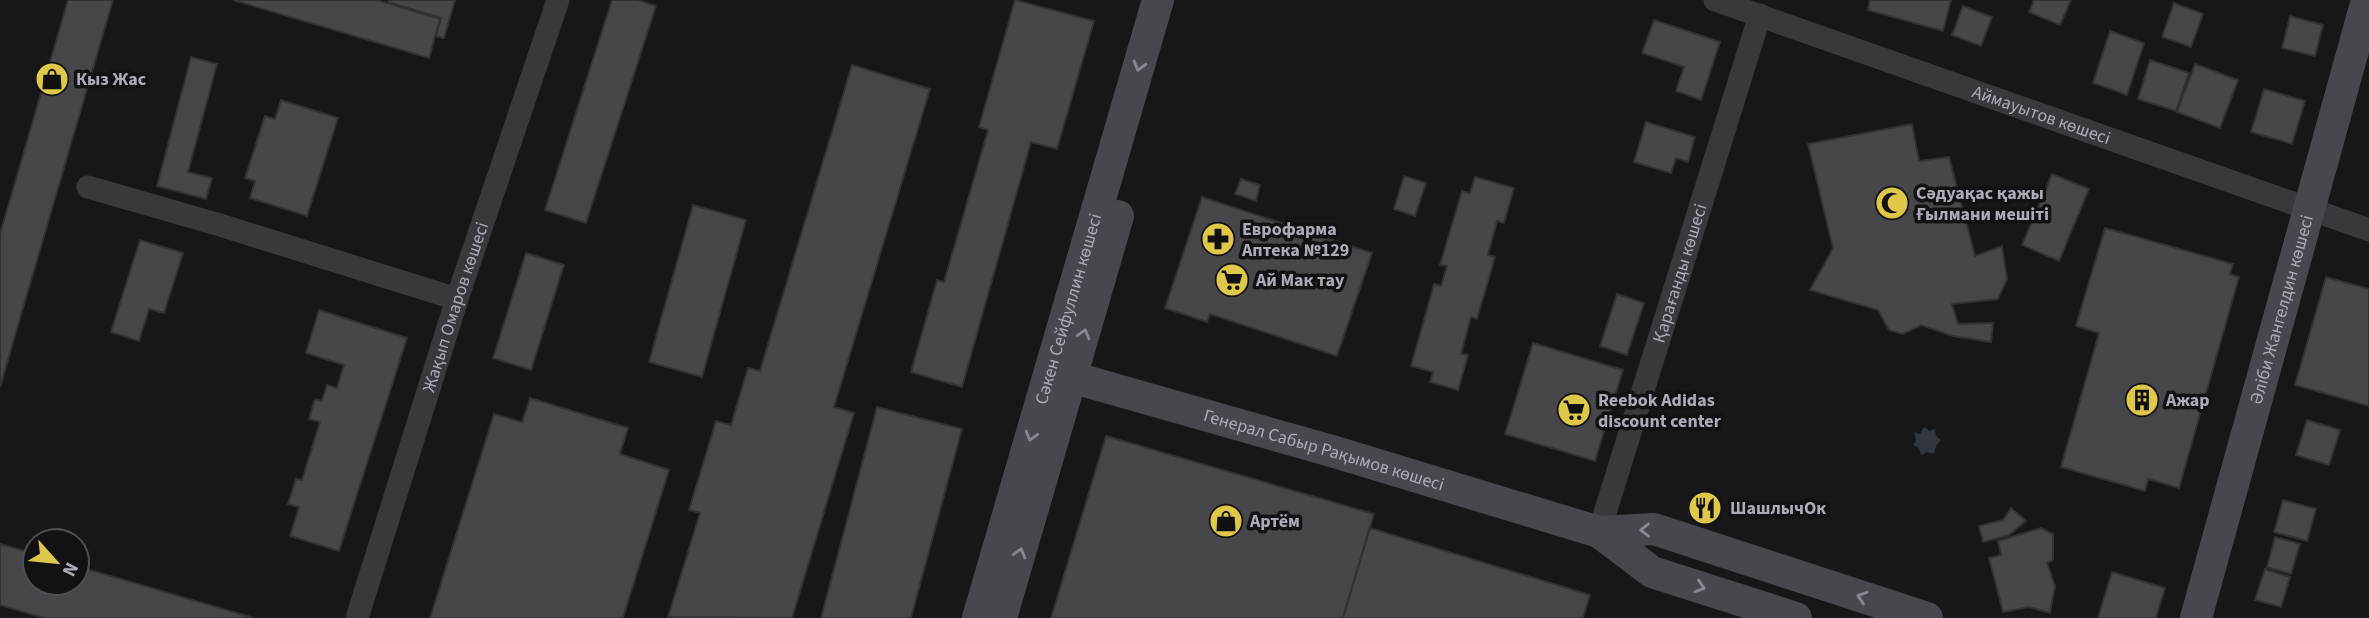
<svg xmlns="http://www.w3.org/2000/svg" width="2369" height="618" font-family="'Source Sans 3',sans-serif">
<rect width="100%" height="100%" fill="#171719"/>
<polygon fill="#32373f" points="1924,427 1930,431 1935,429 1936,436 1941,440 1936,446 1934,454 1927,452 1921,455 1919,448 1913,445 1916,440 1914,432 1920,434"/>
<g fill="#47474b" stroke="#323134" stroke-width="2">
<polygon points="68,0 113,0 0,387 0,234"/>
<polygon points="233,0 377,0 440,19 429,58"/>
<polygon points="389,0 455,0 444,38 436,36 441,18 388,2"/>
<polygon points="612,0 638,0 656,6 586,223 545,210"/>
<polygon points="1015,0 1094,21 1057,149 1031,142 962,387 911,372 937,280 944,282 988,130 979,127"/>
<polygon points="1870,0 1951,0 1943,31 1868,10"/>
<polygon points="2034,0 2071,0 2060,25 2029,12"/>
<polygon points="2174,3 2203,14 2191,47 2162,37"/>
<polygon points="1963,6 1992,17 1981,46 1952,35"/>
<polygon points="2290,16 2323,25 2315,56 2282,48"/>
<polygon points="1654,20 1720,42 1701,100 1676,91 1684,67 1642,53"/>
<polygon points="2110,31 2144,43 2127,95 2093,83"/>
<polygon points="191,57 217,64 188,172 212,178 206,199 157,186"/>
<polygon points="2150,60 2189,73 2176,111 2138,99"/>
<polygon points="2195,64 2238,80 2220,128 2177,112"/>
<polygon points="852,65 930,89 834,407 854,413 792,618 668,617 700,513 689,510 716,421 731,425 748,368 760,371"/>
<polygon points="2264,89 2305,101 2292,144 2251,132"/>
<polygon points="281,100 338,118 307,216 250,198 255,181 245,178 265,116 275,119"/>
<polygon points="1646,122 1695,137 1688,162 1676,158 1671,173 1634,162"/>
<polygon points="1912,124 1919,161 1949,157 1975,256 2002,246 2007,279 1998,299 1952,304 1958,324 1993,323 1991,342 1953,336 1921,325 1903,334 1889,330 1878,310 1810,290 1833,248 1808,144"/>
<polygon points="2052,174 2089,189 2059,261 2022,245"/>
<polygon points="1404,176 1426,183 1415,216 1394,209"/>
<polygon points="1475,177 1514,188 1504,223 1497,221 1488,255 1495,257 1477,319 1471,317 1461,354 1468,355 1458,390 1430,382 1433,372 1411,366 1434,284 1441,286 1447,266 1440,265 1462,191 1470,193"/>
<polygon points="1241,179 1260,185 1256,201 1235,194"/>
<polygon points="1202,197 1372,253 1337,356 1210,314 1207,322 1165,308"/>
<polygon points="693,205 746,220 702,377 649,362"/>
<polygon points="2105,228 2233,264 2230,274 2239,277 2179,488 2148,479 2145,491 2061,467 2099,333 2076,326"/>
<polygon points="140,240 183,253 164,313 149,309 139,341 111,332"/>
<polygon points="526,253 564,265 531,370 493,358"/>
<polygon points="2326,277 2369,289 2369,406 2295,385"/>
<polygon points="1617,294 1644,303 1627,355 1600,346"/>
<polygon points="319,310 407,338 339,551 290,536 299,507 288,504 296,479 302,480 320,422 309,419 314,402 316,399 322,401 327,385 337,388 344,365 306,353"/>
<polygon points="1533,343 1623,370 1595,461 1505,434"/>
<polygon points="530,398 628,428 620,454 669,470 623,618 430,618 494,414 522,422"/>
<polygon points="877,407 962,429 911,618 821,618"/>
<polygon points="2307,420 2340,430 2329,465 2296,455"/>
<polygon points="1106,436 1374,514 1343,618 1051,618"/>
<polygon points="1695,499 1712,505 1708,521 1689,515"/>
<polygon points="2283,500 2316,509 2307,541 2274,532"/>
<polygon points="2011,508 2026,521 2009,535 1983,542 1979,526 2003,520"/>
<polygon points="1370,528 1590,595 1583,618 1343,618"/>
<polygon points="2041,528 2053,534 2053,560 2047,563 2055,586 2050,613 2029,607 2003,612 1989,558 2001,555 1998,541"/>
<polygon points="2275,537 2300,544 2291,574 2267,567"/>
<polygon points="0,544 35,554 35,583 77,583 77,566 254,618 44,618 0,605"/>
<polygon points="2265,569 2290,577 2281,607 2255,600"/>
<polygon points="2112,572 2165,588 2156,618 2098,618"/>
</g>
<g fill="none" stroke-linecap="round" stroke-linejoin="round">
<g stroke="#38383d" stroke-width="23">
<path id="s1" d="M1715 0 2369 230"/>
<polyline points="88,187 220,225 457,299"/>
<path id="s2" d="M1599 532 1760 15"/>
<path id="s3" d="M357 618 457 299 558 0"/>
</g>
<g stroke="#47474d" stroke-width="32">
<path id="s4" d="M1050 371 1335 452 1599 532 1654 529 1927 618"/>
<polyline points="1599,532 1652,572 1796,618"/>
<path id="s5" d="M978 618 1158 0"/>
<polyline points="1001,618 1118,216"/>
<path id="s6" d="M2196 618 2367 0"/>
</g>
</g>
<defs><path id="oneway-chevron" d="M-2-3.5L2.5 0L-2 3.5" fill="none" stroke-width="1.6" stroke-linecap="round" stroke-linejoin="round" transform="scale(1.75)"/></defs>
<g stroke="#878992">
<use href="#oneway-chevron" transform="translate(1139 66) rotate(106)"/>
<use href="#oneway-chevron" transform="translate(1084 334) rotate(-74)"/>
<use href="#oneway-chevron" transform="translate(1031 436) rotate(106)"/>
<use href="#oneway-chevron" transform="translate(1645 530) rotate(179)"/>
<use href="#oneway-chevron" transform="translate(1020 553) rotate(-74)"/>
<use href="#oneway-chevron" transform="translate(1700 587) rotate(18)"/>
<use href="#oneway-chevron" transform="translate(1862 597) rotate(-162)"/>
</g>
<defs>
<symbol id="shop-disc" viewBox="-11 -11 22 22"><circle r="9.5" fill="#dfc749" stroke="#121214"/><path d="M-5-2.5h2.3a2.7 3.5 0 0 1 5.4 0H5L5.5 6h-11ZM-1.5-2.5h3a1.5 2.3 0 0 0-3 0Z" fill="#111"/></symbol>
<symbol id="mosque-disc" viewBox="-11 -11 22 22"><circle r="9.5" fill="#dfc749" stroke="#121214"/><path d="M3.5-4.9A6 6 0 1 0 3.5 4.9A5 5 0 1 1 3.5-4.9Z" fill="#111"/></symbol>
<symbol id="pharmacy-disc" viewBox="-11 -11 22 22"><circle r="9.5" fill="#dfc749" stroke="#121214"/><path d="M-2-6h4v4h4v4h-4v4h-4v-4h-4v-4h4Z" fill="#111"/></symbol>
<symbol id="supermarket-disc" viewBox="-11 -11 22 22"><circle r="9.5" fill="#dfc749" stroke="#121214"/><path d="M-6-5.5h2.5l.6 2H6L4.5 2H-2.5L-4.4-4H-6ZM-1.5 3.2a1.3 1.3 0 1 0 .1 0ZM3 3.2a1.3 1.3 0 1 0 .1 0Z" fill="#111"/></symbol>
<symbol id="building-disc" viewBox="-11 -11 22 22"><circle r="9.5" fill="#dfc749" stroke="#121214"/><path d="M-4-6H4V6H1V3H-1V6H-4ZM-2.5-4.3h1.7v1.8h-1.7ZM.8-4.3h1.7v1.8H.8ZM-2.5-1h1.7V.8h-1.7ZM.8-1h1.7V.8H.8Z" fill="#111"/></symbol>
<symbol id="restaurant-disc" viewBox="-11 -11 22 22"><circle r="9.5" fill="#dfc749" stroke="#121214"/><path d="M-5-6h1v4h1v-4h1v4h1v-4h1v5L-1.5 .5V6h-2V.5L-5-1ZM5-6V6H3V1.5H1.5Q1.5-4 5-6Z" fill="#111"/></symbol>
</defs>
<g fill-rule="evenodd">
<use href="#shop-disc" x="33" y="60" width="38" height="38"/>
<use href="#mosque-disc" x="1873" y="184" width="38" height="38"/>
<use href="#pharmacy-disc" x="1199" y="220" width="38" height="38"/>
<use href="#supermarket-disc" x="1213" y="261" width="38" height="38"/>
<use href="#building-disc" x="2123" y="381" width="38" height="38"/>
<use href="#supermarket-disc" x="1555" y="391" width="38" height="38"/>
<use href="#restaurant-disc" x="1686" y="489" width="38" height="38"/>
<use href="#shop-disc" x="1207" y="502" width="38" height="38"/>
</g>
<g text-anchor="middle" stroke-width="7" stroke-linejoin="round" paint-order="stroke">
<g font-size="18" font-weight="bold" fill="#aaacb7" stroke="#121214" text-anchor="start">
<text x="76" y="85">Кыз Жас</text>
<text x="1916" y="199">Сәдуақас қажы<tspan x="1916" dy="21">Ғылмани мешіті</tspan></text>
<text x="1242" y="235">Еврофарма<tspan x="1242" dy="21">Аптека №129</tspan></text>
<text x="1256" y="286">Ай Мак тау</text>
<text x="1598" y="406">Reebok Adidas<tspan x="1598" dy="21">discount center</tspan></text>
<text x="2166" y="406">Ажар</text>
<text x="1730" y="514">ШашлычОк</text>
<text x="1250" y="527">Артём</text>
</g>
<g font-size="18" fill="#aaacb7" stroke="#121214">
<text dy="6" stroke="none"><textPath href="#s1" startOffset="346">Аймауытов көшесі</textPath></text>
<text dy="6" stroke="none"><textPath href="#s2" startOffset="271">Қарағанды көшесі</textPath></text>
<text dy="6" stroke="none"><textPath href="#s3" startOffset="326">Жақып Омаров көшесі</textPath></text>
<text dy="6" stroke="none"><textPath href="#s5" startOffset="322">Сәкен Сейфуллин көшесі</textPath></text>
<text dy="6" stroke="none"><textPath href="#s6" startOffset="320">Әліби Жангелдин көшесі</textPath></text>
<text dy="6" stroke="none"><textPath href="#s4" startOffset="285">Генерал Сабыр Рақымов көшесі</textPath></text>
</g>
</g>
<g transform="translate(56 562) rotate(117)"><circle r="33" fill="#121214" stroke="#4f5055" stroke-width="2"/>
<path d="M0-5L12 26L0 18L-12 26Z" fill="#dfc749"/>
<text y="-10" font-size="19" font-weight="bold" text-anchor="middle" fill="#aaacb7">N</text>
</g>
</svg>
